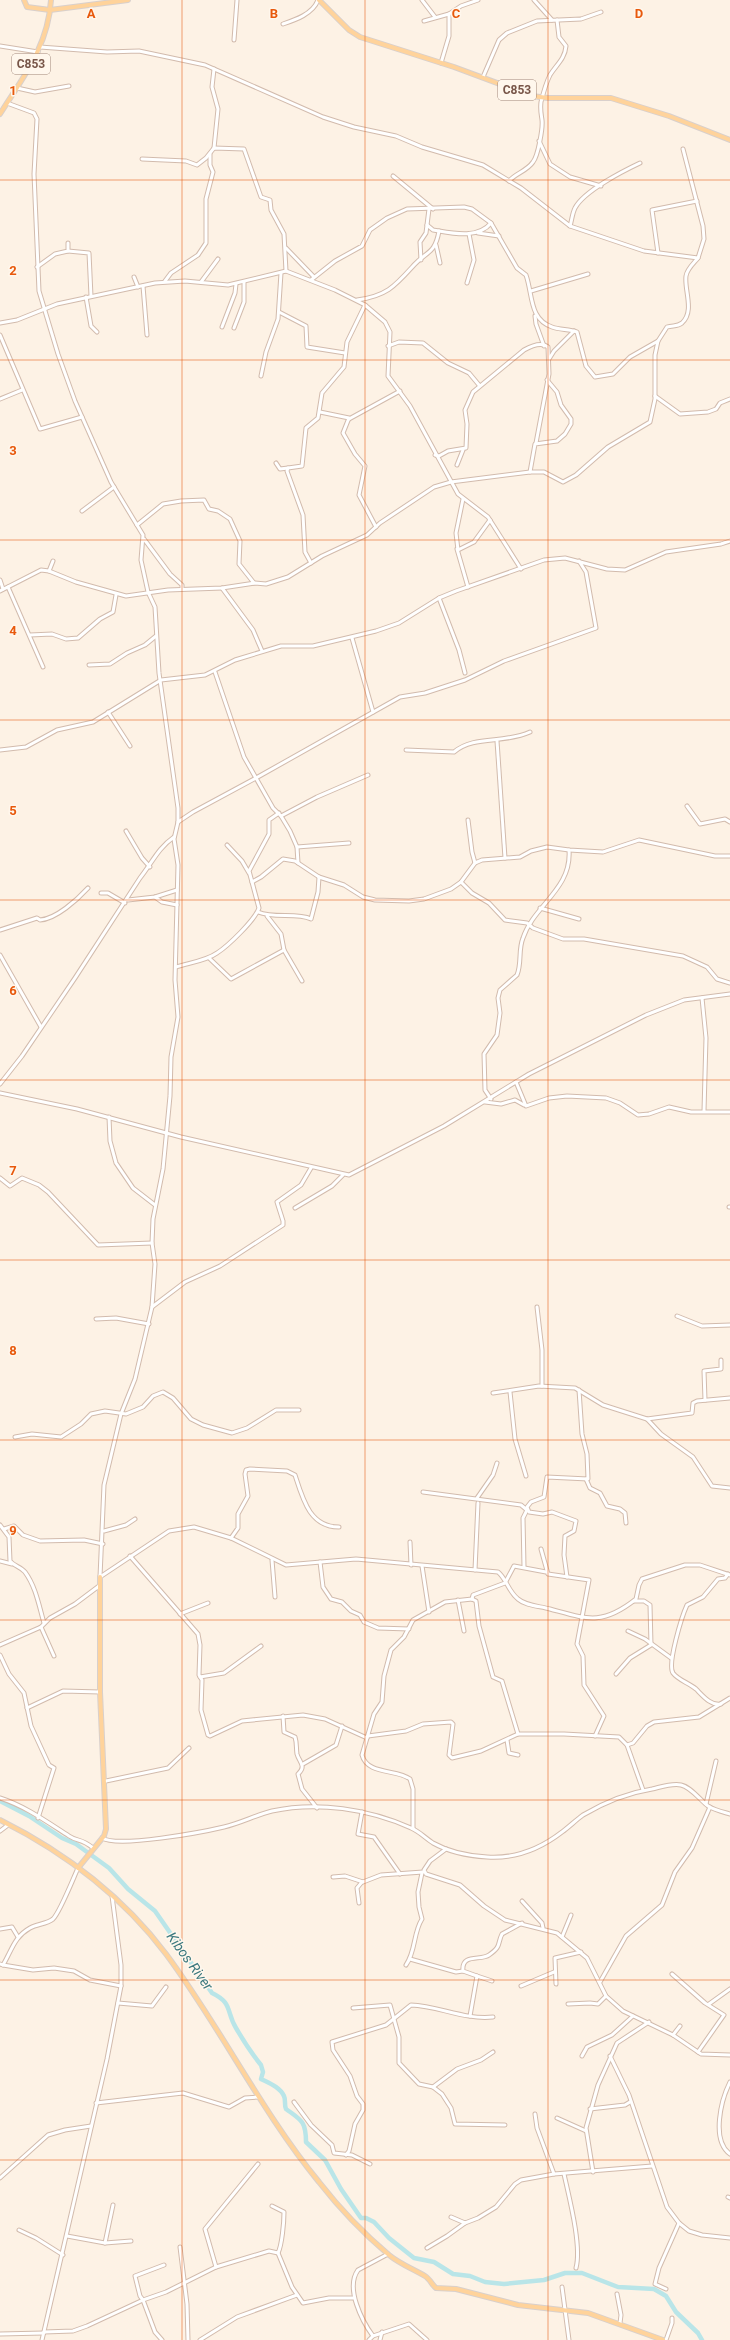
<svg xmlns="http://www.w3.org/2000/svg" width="730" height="2340" font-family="Roboto,sans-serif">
<rect width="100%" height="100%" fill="#fdf2e5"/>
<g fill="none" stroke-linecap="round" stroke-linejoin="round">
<path stroke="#b9e5e8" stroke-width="4.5" d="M0 1801 29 1816 62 1838 76 1844 109 1868 128 1889 155 1911 212 1993C233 2003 226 2012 236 2028 243 2040 252 2054 261 2065L263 2072 261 2079C269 2083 280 2087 284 2096 286 2100 284 2105 286 2109 301 2120 306 2121 306 2142L325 2160 341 2189 361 2218H366L374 2222 389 2238 414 2258 434 2262 453 2274 470 2276 485 2282 504 2284 544 2280 565 2273H582L618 2287 654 2289 666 2296 676 2312 698 2333 702 2340"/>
<defs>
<g id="minor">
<polyline points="422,0 435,17"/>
<polyline points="534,0 552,20"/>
<polyline points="424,21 449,14"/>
<path d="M283 24C295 20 313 14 318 0"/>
<polyline points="234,40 237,0"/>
<polyline points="0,46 38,52"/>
<polyline points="40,47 107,52 139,51 205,65 323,117 354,127 396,136 422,147 483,165 521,188 570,226 644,251 698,258 704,239 703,226 683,149"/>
<polyline points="441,63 449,36 449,14 461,6 478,0"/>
<polyline points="214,69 212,87 218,109 214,148"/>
<polyline points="483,77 499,40 507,33 537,21 581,19 601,12"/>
<polyline points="17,88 35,92 69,86"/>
<polyline points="7,103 34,113 37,119 34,174 39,291 58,354 75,401 111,482 143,535 141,560 148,592 155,607 159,673 178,808 178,822 174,839 178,865 175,980 178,1017 171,1057 170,1096 163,1169 153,1219 152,1243 155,1264 152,1307 135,1379 121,1414 104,1485 100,1577"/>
<polyline points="539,141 550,164 570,177 601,186"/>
<polyline points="142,159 186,161 197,165 206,158 214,148 244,149 261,197 270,200 271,210 284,234 286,271"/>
<polyline points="393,176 433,209"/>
<path d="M509 181C516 173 527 171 533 162 538 156 543 128 542 120 541 113 540 109 541 102 543 94 546 83 550 75 556 65 565 59 566 46L559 37 557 20"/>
<polyline points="427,225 433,230 439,231"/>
<path d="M570 226C572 220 572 214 575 208 584 191 623 171 640 163"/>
<polyline points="478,233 499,236"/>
<polyline points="436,245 440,263"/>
<polyline points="286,248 314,277"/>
<polyline points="68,251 89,253 91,296"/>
<polyline points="658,253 652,210 697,201"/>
<polyline points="421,260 420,242 426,233 429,209"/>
<polyline points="37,267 55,254 68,251 68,243"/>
<polyline points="134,277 138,287"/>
<path d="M311 280 335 261 362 246 370 230 387 218 407 209 464 207 472 209 491 223 517 268 526 275C533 295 529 319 552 327 560 330 569 329 577 332L586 366 595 377 613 374 630 357 658 341 667 327C673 325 677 327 682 323 695 311 684 290 686 276 687 269 693 264 698 258"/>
<polyline points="165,281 171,273 198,255 206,243 206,199 213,172 210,165 210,154"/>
<polyline points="201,282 218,259"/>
<polyline points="467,283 474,260 469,234"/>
<polyline points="143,286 147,335"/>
<polyline points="531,291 588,274"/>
<polyline points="86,297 91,326 97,332"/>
<path d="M357 300C387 296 395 286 414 265 427 251 435 254 439 231 456 234 479 238 491 223"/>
<polyline points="279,312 306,326 307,347 345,353"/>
<polyline points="535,316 536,324 544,346"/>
<polyline points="0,323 17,320 57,304 155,283 185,281 228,285 286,271 335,290 365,305 385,322 390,332 388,376 410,406 458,494 488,517 521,569"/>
<polyline points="222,327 235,293 236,284"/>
<polyline points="234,328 244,302 244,282"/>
<polyline points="0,335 40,429 82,417"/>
<polyline points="388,346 399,342 423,343 448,363 469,373 479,385"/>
<polyline points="549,359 554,351 574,331"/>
<polyline points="261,376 266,352 278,319 281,273"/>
<polyline points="655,396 680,414 708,412 716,409 720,403 730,399"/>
<polyline points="0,399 22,390"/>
<polyline points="320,412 349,418 343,433 355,454 365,466 359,495 376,527"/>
<polyline points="349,419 400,391"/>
<path d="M435 455 439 456 448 451 466 448 467 424 465 410 473 392 524 350C531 346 541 341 548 347L549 374 536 443"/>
<polyline points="276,463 280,469 288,468"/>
<polyline points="457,465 463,450"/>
<polyline points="530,472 535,444 557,441 565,434 571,424 571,419 561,405 557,392 547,380"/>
<polyline points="463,499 456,533 458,550 474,542 490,520"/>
<polyline points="82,511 114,487"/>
<polyline points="137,525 163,504 181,501 204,500 209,509 218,511 230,519 240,541 239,564 254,583"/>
<polyline points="144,539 170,574 182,585 182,589"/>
<polyline points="457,549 468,587"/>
<polyline points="311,563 305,552 303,515 287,471 288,468 302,466 306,428 318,418 322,393 344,367 347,342 365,305"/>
<polyline points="49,571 53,561"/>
<polyline points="0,580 3,589"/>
<polyline points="8,587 43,667"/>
<polyline points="222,588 253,630 262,651"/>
<polyline points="0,591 41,570 49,571 76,582 126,596 168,590 222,588 255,583 266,584 288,577 322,556 367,535 380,523 434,487 451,482 530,472 544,472 563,482 576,475 608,447 650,422 655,399 655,355 658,341"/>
<polyline points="439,598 459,650 465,673"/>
<polyline points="30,635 52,634 66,639 78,638 100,619 113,612 116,595"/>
<polyline points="352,638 373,712"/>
<polyline points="89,665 110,664 127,653 145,645 156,636"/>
<polyline points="215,672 244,757 273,808 281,816 290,831 297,847 298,863"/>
<polyline points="108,712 130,746"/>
<polyline points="497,741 505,858"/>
<polyline points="0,750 26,747 57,730 93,722 161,680 205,675 235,660 281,646 313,646 376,631 399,623 439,598 456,591 544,560 565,558 607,569 625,570 666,552 721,544 730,541"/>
<path d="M406 750 454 752C474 735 504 744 530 732"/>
<polyline points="256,778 400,697 425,693 465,680 504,661 596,628 586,572 579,561"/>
<polyline points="687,806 700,824 725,819 730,822"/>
<polyline points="281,816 317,797 368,775"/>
<polyline points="468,820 472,852 475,863"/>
<polyline points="178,822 193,812 256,778"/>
<polyline points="126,831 142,858 150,867"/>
<polyline points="227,845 242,861 249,873"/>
<polyline points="297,847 349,843"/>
<polyline points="252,882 249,871 269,834 269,820 279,813"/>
<polyline points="461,882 472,893 489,903 505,920 527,923 533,928 563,939 584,939 683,956 707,967 717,979 730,983"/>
<polyline points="101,893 108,893 125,903"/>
<polyline points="155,897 162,902 177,905"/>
<polyline points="128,900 155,897 177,890"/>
<polyline points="540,908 579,919"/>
<path d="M258 912C274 919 297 912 311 919L318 892 319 877"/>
<polyline points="267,916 281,934 284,950 302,981"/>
<path d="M0 930 37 918 40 920C56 919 77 900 88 888"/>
<polyline points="0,955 41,1027"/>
<polyline points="209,958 231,979 284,950"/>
<path d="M176 967C188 963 206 961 217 953 228 946 255 920 259 908L252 882 261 877 283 859 295 861 319 877 344 885 363 897 375 900 409 901 424 899 451 889 461 882 475 863 482 860 520 857 531 851 547 847 569 850 603 852 639 840 715 856H730"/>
<polyline points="702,998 706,1038 704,1111"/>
<polyline points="516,1082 526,1106 549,1098 567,1096 606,1098 620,1103 638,1115 649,1114 669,1107 691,1112 730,1112"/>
<path d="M0 1084 22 1056 75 978 140 878C152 863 158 848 174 837"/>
<polyline points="0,1093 77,1109 181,1137 349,1175 444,1126 529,1074 646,1015 684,1000 730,994"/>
<path d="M491 1099 485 1090 484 1054 497 1035 500 1013 498 998 500 990 517 975C522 963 518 950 523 938 534 905 572 889 569 850"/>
<polyline points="485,1102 501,1104 515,1100 524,1105"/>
<polyline points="109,1117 110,1141 116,1163 133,1188 155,1205"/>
<polyline points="0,1178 10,1186 22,1178 39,1185 48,1192 98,1245 152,1243"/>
<polyline points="729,1207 730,1207"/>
<polyline points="295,1208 332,1186 343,1175"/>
<polyline points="152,1307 185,1282 220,1266 283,1225 283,1221 277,1202 301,1185 311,1168"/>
<polyline points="537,1307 542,1350 542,1386"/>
<polyline points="677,1316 702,1326 730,1325"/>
<polyline points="96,1319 116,1318 149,1324"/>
<polyline points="510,1392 515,1439 526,1476"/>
<polyline points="493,1393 539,1386 575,1388 603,1405 647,1419 692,1413 693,1403 697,1401 730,1398"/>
<polyline points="705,1400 704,1371 721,1369 721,1360"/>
<polyline points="647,1419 661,1434 693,1457 712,1486 730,1488"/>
<polyline points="15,1437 32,1434 61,1437 81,1424 91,1414 105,1411 126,1414 143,1407 153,1396 163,1392 173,1398 191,1419 203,1425 232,1433 247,1428 276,1410 299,1410"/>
<polyline points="586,1479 590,1488 600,1493 607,1506 620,1509 625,1513 626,1523"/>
<polyline points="423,1492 521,1505 527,1510 523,1518 524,1567"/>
<polyline points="477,1498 493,1475 497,1463"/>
<path d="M0 1525 9 1537 10 1561C14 1566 21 1567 25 1572 36 1587 39 1606 44 1623"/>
<polyline points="4,1529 14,1526 23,1535 40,1541 84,1540 103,1544"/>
<polyline points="104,1531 126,1525 135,1519"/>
<path d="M231 1538 238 1528V1514L248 1496 245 1474 246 1470 250 1469 287 1471 295 1475C303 1500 310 1527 339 1527"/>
<polyline points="410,1542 411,1565"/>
<polyline points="541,1549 548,1574 589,1580 577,1644 583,1656 584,1685 604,1716 595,1736"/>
<polyline points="130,1556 198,1634 200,1645 199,1675 202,1680 201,1710 208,1735 210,1736 242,1721 303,1715 325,1719 367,1738"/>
<polyline points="272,1560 275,1597"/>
<polyline points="0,1561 12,1564"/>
<polyline points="320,1562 323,1587 331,1599 342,1602 351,1611 360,1615 364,1622 378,1628 409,1629"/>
<polyline points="422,1566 429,1612"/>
<polyline points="475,1570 478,1503"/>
<path d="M100 1577 169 1531 194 1527 231 1538 286 1565 356 1559 498 1572C506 1578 508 1591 518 1599 526 1606 539 1606 550 1609 587 1619 602 1626 636 1599L639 1585 642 1579 685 1565H700L730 1575"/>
<polyline points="567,1577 564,1555 565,1536 574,1531 576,1521 552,1512 543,1514 529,1512 527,1507 531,1502 544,1497 547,1477 588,1479 587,1454 582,1434 579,1390"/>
<polyline points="472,1599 473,1595 505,1583 514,1566 546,1572"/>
<polyline points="458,1600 464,1631"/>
<polyline points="180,1614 208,1603"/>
<polyline points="41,1627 54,1656"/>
<polyline points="628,1631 645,1639 671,1658"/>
<polyline points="0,1645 41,1627 50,1618 75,1604 99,1586"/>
<polyline points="0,1655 9,1674 24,1693 31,1726 49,1765 54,1768 38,1818"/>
<polyline points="616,1674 630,1658 651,1645 650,1605 644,1601 634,1601"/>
<polyline points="200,1677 224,1673 261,1646"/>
<path d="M721 1704C711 1706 703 1696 696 1689 689 1683 678 1680 673 1673 667 1664 682 1616 687 1605L703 1597 718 1579 725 1578 728 1574"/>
<polyline points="27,1708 63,1691 100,1692"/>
<path d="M283 1716 284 1732 295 1737C297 1743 296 1748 297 1754 299 1762 307 1766 298 1774L302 1789 317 1808"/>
<polyline points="518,1734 564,1734 619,1737 627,1745 643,1790"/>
<polyline points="368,1736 406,1731 423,1724 451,1722 453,1724 449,1755 452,1758 481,1751 518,1734 502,1681 493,1677 479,1626 476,1601 472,1599"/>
<polyline points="507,1740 509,1753 518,1755"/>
<polyline points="627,1745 633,1743 647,1726 654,1722 699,1717 730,1698"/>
<polyline points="303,1764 336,1745 342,1726"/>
<polyline points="106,1781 168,1768 189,1748"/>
<path d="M0 1798C25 1806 47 1822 69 1836 78 1842 81 1838 93 1848"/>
<polyline points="706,1804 716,1761"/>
<polyline points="362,1812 358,1834 374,1837 400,1874"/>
<path d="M413 1828V1789L410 1779C397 1769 367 1775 362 1755L374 1714 382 1702 384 1676 391 1650 404 1637 413 1620 445 1602 472 1599"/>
<polyline points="0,1831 8,1825"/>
<path d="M102 1838C118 1848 203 1832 224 1827 241 1823 256 1815 272 1811 317 1801 369 1809 411 1828 419 1831 425 1838 433 1843 449 1852 469 1856 487 1857 516 1859 540 1849 562 1832 569 1827 576 1820 583 1815 605 1802 627 1793 652 1789 661 1787 672 1783 681 1785 691 1787 700 1800 708 1806 714 1810 723 1812 730 1814"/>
<polyline points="446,1849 430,1861 424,1870 426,1874 460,1885 484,1906 505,1920 557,1933 587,1958 606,1996 623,2011 673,2035 701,2054 730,2055"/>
<polyline points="333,1877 345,1876 363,1882 381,1875 423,1872"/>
<polyline points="522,1901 542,1923 543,1928"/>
<polyline points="359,1903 357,1888 362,1882"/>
<polyline points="0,1929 12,1927 18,1937"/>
<polyline points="562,1937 571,1915"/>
<polyline points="410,1959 456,1972 463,1971"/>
<path d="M0 1964 3 1965C12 1950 14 1937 30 1928 37 1924 47 1924 53 1919 60 1912 73 1879 78 1868"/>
<polyline points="3,1965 33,1970 54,1968 74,1971 90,1980 121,1986"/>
<path d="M406 1965C416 1951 413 1933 422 1919L419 1907 418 1892 422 1873"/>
<polyline points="672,1974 705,2003 724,2015 698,2052"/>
<path d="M477 1976 463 1971C461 1953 481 1961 489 1955 502 1946 497 1944 502 1934L522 1923"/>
<polyline points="600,1982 626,1936 662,1905 675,1872 692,1848 710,1807"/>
<polyline points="556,1984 555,1958 581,1952"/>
<polyline points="521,1986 554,1972"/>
<polyline points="118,2003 152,2006 166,1987"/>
<polyline points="568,2004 590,2003 598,2004 606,1996"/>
<polyline points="709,2004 730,1989"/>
<polyline points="353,2008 390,2005 399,2037 399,2063 419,2084 433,2087 442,2094 451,2108 455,2124 505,2125"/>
<polyline points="470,2016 477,1976 492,1981"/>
<polyline points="673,2035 680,2026"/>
<polyline points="582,2056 587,2047 612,2035 633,2016"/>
<polyline points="610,2056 629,2095 667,2207 679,2223 689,2231 702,2235 730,2238"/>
<path d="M730 2082C721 2100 711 2140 730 2154"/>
<polyline points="433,2087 457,2069 481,2060 493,2052"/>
<polyline points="294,2102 311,2125 332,2145 334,2153 352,2155 370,2164"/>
<polyline points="96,2103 183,2093 229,2107 245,2098 258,2097"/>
<polyline points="590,2109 625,2105 630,2102"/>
<polyline points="535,2114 537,2128 554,2174 652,2166"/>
<polyline points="557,2118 586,2131"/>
<path d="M346 2155 349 2151 355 2124 363 2110V2104L357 2096 350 2076 333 2050 332 2042 386 2025 411 2005C439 2006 464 2020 493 2017"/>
<polyline points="593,2172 586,2128 598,2085 617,2043 649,2022"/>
<path d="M564 2174C569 2197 582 2246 576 2268"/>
<polyline points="0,2178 48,2135 65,2130 91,2126"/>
<polyline points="728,2197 730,2198"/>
<polyline points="451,2217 465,2223 478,2218 496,2207 515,2184 521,2180 554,2174"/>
<polyline points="19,2230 36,2238 63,2255"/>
<polyline points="67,2236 105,2243 131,2241"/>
<polyline points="105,2243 113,2205"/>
<polyline points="180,2247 187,2304 188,2340"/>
<polyline points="427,2248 447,2236 465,2223"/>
<polyline points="278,2253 292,2287 303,2303 329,2298 353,2298"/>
<path d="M388 2254 358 2270C345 2288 362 2321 373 2336L409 2324 427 2340"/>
<polyline points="216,2267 205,2229 258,2164"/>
<polyline points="562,2287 569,2340"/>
<polyline points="666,2289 655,2284 659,2268 679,2223"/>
<polyline points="617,2294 621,2315 620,2323"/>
<path d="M44 2332 73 2331 87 2326 143 2300 166 2292 216 2267 269 2251 278 2253C282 2245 284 2222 284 2212L272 2206"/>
<polyline points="0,2334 44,2333"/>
<polyline points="42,2340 107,2059 121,1986 121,1965 112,1896"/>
<polyline points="162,2340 155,2332 143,2300 140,2296 135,2276 164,2265"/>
<polyline points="200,2340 237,2317 297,2295"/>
<polyline points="369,2340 373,2336"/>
<polyline points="380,2340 382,2332"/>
<polyline points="666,2340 672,2323 672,2318"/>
</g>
<g id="major">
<polyline points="24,0 27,7 50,10 128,0"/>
<polyline points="319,0 349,30 360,37 454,67 532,96 548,98 611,98 669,116 730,140"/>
<path d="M0 114C24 76 48 46 51 0"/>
<path d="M0 1820C64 1852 123 1897 166 1954 221 2028 261 2111 319 2182 340 2209 363 2233 389 2255 400 2264 413 2269 425 2276 430 2279 432 2285 436 2288L456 2289 518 2305 588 2313 663 2340"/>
<polyline points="78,1868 104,1836 106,1829 100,1692 100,1577"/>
</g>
</defs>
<use href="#minor" stroke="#d2bbad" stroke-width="5"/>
<use href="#major" stroke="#d9d0cc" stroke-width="6"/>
<use href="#minor" stroke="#fff" stroke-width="3"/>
<use href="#major" stroke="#ffd39b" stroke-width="4"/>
</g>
<path fill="none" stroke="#e8590c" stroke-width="1" stroke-opacity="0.55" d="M182 0V2340M365 0V2340M548 0V2340M0 180H730M0 360H730M0 540H730M0 720H730M0 900H730M0 1080H730M0 1260H730M0 1440H730M0 1620H730M0 1800H730M0 1980H730M0 2160H730"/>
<g text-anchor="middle" stroke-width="3" stroke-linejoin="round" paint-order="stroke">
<g fill="#fff7ed" stroke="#a0867a" stroke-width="1">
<rect x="12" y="54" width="38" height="20" rx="3"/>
<rect x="498" y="80" width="38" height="20" rx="3"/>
</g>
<g font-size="12" font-weight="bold" fill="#785649">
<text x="31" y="68">C853</text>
<text x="517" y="94">C853</text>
</g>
<g font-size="14" font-style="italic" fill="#3b787e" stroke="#fff7ed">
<text transform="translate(190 1961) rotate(54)" y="5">Kibos River</text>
</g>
</g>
<g font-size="13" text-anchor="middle" font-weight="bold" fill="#e8590c" stroke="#fff7ed" stroke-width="3" stroke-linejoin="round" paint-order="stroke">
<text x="91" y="18">A</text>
<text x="274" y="18">B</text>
<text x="456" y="18">C</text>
<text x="639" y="18">D</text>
<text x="13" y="95">1</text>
<text x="13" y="275">2</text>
<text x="13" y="455">3</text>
<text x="13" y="635">4</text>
<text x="13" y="815">5</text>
<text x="13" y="995">6</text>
<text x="13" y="1175">7</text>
<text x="13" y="1355">8</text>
<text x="13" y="1535">9</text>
</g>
</svg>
